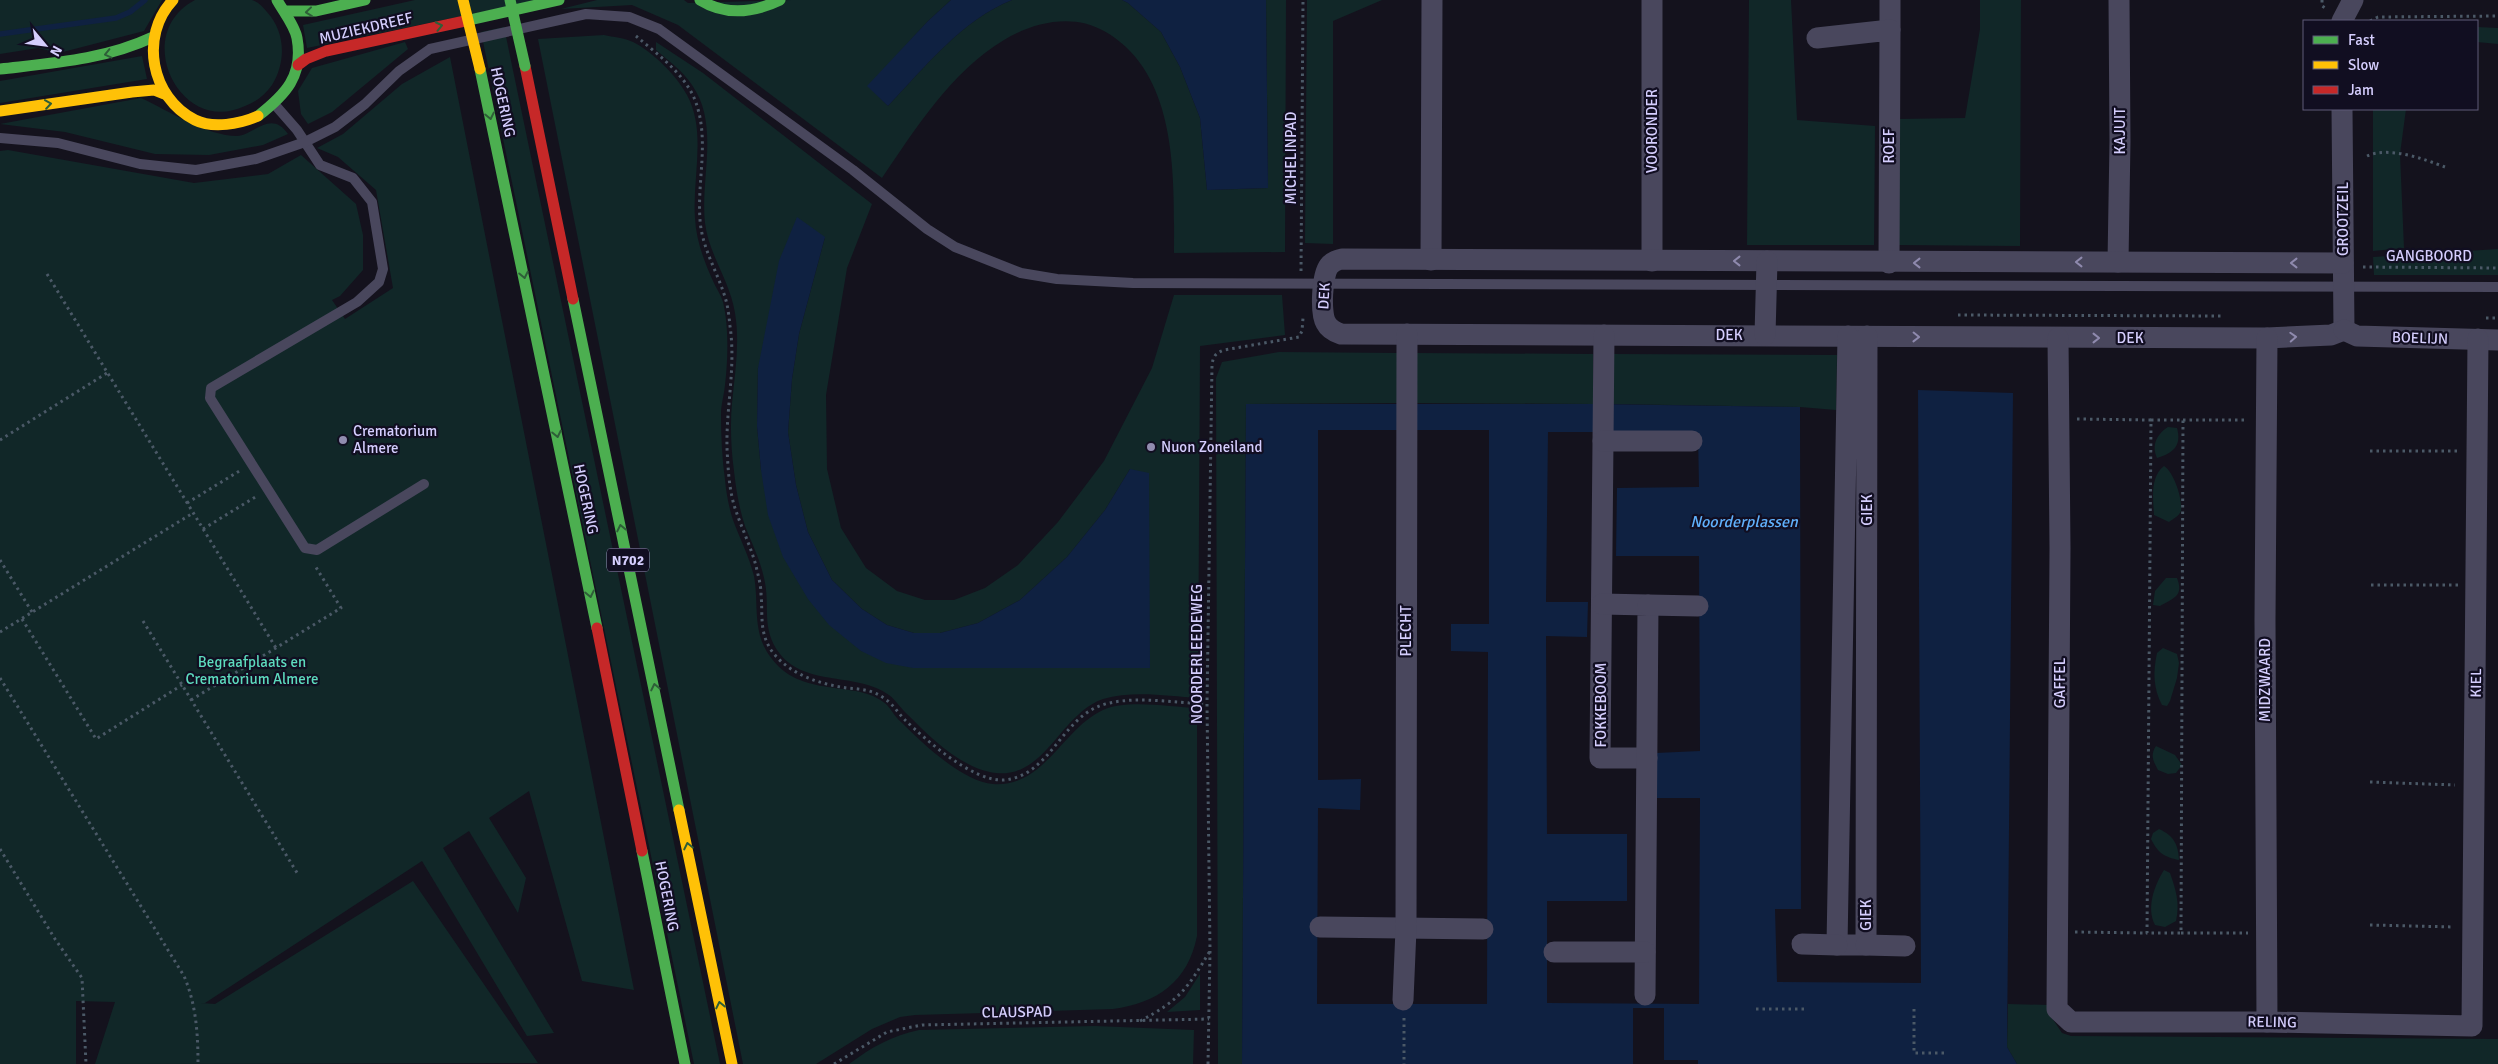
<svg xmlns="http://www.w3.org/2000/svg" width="2498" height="1064" font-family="Signika,sans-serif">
<rect width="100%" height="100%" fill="#14121d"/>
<g fill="#112728" fill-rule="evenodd">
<polygon points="0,0 162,0 144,31 59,53 38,48 0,54"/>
<path d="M195 0C209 0 240 0 252 0 258 2 263 7 267 12 286 33 286 62 272 85 265 95 256 102 245 106 180 137 130 34 195 0Z"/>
<polygon points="415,0 541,0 307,48 303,25"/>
<path d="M597 0H684L688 3 792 0H951L928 21 868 86 888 106C925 67 962 20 1012 0H1122L1128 3 1161 32 1180 67 1200 118 1207 190 1268 188 1266 0H1286L1285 252 1174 253C1174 178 1179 73 1104 31 1073 13 1033 22 1004 40 951 72 916 128 882 178L678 25 632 5 561 9Z"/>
<polygon points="1307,0 1382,0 1333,21 1333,244 1305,243"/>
<polygon points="1749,0 1791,0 1797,120 1875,126 1874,245 1747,245"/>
<polygon points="1980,0 2021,0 2020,246 1898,245 1898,119 1965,118 1980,29"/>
<polygon points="504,27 720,1064 694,1064 481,32"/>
<polygon points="2477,27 2498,28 2498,44 2477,42"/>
<path d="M604 35C613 37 625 38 633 42 653 52 677 76 687 95 707 132 692 178 695 218 696 240 704 261 713 281 716 288 721 295 723 302 729 327 728 360 725 385 724 395 721 405 721 414 721 436 722 458 725 480 726 492 729 508 733 520 740 539 749 556 754 576 759 603 752 630 769 655 800 701 856 678 886 704 891 709 895 717 901 722 922 743 963 782 993 784 1044 788 1063 728 1103 710 1126 699 1171 707 1197 708V936C1188 982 1157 1003 1113 1009L915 1015 900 1017 872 1029 816 1064H743L538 39Z"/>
<polygon points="405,42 408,49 332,112 308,124 301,114 298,91 312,68"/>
<path d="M656 42 703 73 872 204 847 268 826 395 827 469 841 528 866 568 897 591 925 600H954L985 588 1018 565 1058 522 1104 461 1152 368 1174 295H1282L1285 335 1200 346 1198 698C1168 696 1133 690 1103 699 1060 714 1046 778 996 773 962 769 931 738 908 715 901 709 896 700 889 695 858 672 806 687 780 654 760 628 771 606 764 578 760 559 752 544 745 526 739 508 736 489 734 471 731 449 730 425 732 403 735 373 740 343 735 313 730 281 709 255 705 223 700 178 720 125 692 85 683 71 669 61 656 50ZM825 237 799 334 792 379 788 432 796 485 808 532 832 580 862 609 887 625 914 633H940L978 623 1020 600 1067 557 1105 510 1130 469 1150 668 861 651 761 470 757 426 758 368Z"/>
<polygon points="142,56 147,79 0,103 0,81"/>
<polygon points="450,57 634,990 582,981 529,791 489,818 526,878 518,913 469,831 443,848 554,1033 527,1036 422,861 205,1003 201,1003 215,1004 413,881 538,1063 95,1064 115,1002 76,1001 76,1064 0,1064 0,151 8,150 194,183 268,174 301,155 356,204 363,235 363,270 340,296 332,300 345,319 393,288 376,190 338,157 317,148 343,134 402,84"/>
<path d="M141 98C169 111 207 136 237 136 254 135 271 109 288 134L263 145 209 155 155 154 65 132 0 124Z"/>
<polygon points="2373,109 2406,109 2400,154 2404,248 2373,251"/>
<polygon points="2498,249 2498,275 2374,275 2373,257"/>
<polygon points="1279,352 1397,353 1398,403 1246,404 1242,1064 1218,1064 1216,378 1222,362"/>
<polygon points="1414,353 1593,354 1593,404 1414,403"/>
<polygon points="1610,354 1837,355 1836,410 1800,407 1610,404"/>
<path d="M2168 427 2177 428C2182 446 2173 453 2157 458 2151 445 2157 434 2168 427Z"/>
<path d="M2164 466C2174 472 2183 500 2181 511 2179 516 2173 519 2169 522L2154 515C2153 498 2150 477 2164 466Z"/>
<path d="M2166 578H2177C2184 596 2174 598 2160 606L2153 605 2155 591Z"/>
<path d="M2163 648 2177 654 2179 663 2177 678 2170 701 2167 706 2162 705C2153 688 2153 672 2157 653Z"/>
<path d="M2156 746 2175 755 2182 765 2176 773 2168 774 2158 770C2153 761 2150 755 2156 746Z"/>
<path d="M2159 829C2174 836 2178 844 2179 860 2164 857 2158 853 2151 839L2153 833Z"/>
<path d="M2164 870 2170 873C2176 890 2180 903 2176 921L2165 927 2155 925C2146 908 2154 886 2164 870Z"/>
<polygon points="1200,974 1200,1010 1167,1012 1185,997"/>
<polygon points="2008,1004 2049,1005 2050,1015 2062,1033 2071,1036 2498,1039 2498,1064 2017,1064 2007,1047"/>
<path d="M1095 1026 1194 1030 1193 1064H849C872 1047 891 1036 919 1030Z"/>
</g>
<g fill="#0f2141" fill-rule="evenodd">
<path d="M951 0H1012C962 20 925 67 888 106L867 86 928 21Z"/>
<polygon points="1122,0 1266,0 1268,188 1207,190 1200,118 1180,67 1161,32 1128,3"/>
<polygon points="797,217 825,237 799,334 792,379 788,432 796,485 808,532 832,580 862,609 887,625 914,633 940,633 978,623 1020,600 1067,557 1105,510 1130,469 1149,473 1150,668 913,668 886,663 861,651 829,625 808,599 783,557 768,515 761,470 757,426 758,368 779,261"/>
<path d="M1918 390 2013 393 2007 1047 2017 1064H1242L1246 404H1593L1800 407 1801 909H1775L1777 982 1921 983ZM1318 430H1489V624H1451V651L1488 652 1487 1004H1317L1318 808 1360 810 1361 779 1318 780ZM1548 432H1698L1699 487 1617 488 1616 556H1699L1700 751 1656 753 1657 798H1700L1699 1004 1547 1003V901H1627V834H1547L1546 636 1587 637 1588 602H1546Z"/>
</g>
<polygon fill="#14121d" points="1633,1008 1664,1008 1664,1060 1698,1060 1698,1064 1633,1064"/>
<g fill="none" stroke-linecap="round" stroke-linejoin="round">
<polyline stroke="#0f2141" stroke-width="5.5" points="0,34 116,18 130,12 145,0"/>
<g stroke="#4b5967" stroke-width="3" stroke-dasharray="2.5 4" stroke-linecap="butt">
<polyline points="2322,0 2322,6 2327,9"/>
<polyline points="2370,21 2378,17 2498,16"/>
<path d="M636 36C657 54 684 73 695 100 710 139 697 179 700 220 702 248 717 271 725 297 728 306 729 317 730 326 736 367 726 407 727 448 728 468 729 492 736 511 742 529 751 547 756 566 758 575 761 585 761 594 763 615 759 631 771 650 788 674 819 684 847 688 861 689 874 690 885 699 893 704 898 713 905 720 926 740 972 781 1003 780 1048 777 1060 723 1097 707 1127 694 1175 703 1207 704"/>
<path d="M2367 156C2389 146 2424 159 2445 167"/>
<polyline points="2363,267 2498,268"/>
<polyline points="1301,271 1303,0"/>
<polyline points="47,274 276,648"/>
<polyline points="1958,315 2222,316"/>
<polyline points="2486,318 2498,318"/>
<polyline points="2077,419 2151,420"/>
<polygon points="2151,420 2183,420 2181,933 2147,933"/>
<polyline points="2183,420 2247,420"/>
<polyline points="0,440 107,373"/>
<polyline points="2370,451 2457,451"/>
<polyline points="187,503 241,470"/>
<polyline points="203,529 257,496"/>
<polyline points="0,560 32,612"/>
<polyline points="2371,585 2458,585"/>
<polyline points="22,619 96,739 182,685"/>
<polyline points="143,621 299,876"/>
<polyline points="0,632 193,513"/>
<path d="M0 678 184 976C196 1004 198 1033 198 1064"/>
<polyline points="191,700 341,608 314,564"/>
<polyline points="2370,782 2455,785"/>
<polyline points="0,849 55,939 82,978 86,1064"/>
<polyline points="2370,925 2454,927"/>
<polyline points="2075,932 2147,933"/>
<polyline points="2181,933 2248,933"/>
<polyline points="1756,1009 1804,1009"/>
<polyline points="1914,1009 1914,1053 1944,1053"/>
<polyline points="1404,1018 1404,1064"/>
<path d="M1140 1021C1180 1000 1187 989 1210 951"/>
<polyline points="834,1064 887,1032 922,1025 1209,1019"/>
<path d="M1208 1064 1210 951 1207 704 1212 365C1213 356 1216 353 1224 350L1299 337 1302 331 1303 318"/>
</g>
<g stroke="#49475d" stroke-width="10">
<polyline points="276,106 297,130 320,165 353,178 372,202 383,269 379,282 357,302 211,388 210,398 305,548 317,550 424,484"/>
<polyline points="0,138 58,143 140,164 196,170 256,159 305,142 335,127 365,104 399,71 430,49 586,14 629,17 659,29 853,170 927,229 955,247 1021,273 1057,279 1133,283 2498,287"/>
</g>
<g stroke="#49475d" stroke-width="21">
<polyline points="1652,0 1652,261"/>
<polyline points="2342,21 2353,0"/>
<polyline points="1890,30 1890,0"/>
<polyline points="1817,38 1890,30 1889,263"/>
<polyline points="2342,109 2344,330"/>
<polyline points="1431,260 1432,0"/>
<polyline points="2118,262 2120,141 2119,0"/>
<path d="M2343 263 1342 259C1337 260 1333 261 1329 266 1322 275 1320 313 1326 323 1329 329 1335 332 1341 334L2267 338 2331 335 2344 330"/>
<polyline points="2344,330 2357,336 2498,340"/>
<polyline points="1604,335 1600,758 1647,758"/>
<polyline points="1765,335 1767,261"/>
<polyline points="1848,336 1837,945 1866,945 1867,336"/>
<polyline points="2058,338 2060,548 2057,1009 2071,1022 2267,1022 2472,1026 2478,339"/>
<polyline points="1603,441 1692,441"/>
<polyline points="1602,604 1648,605 1645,995"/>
<polyline points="1648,605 1698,606"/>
<polyline points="1320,927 1483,929"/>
<polyline points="1802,944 1837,945"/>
<polyline points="1866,945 1905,946"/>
<polyline points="1554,952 1645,952"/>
<polyline points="1403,1000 1406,929 1407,334"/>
<polyline points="2267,1022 2265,620 2267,338"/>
</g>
<g stroke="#4caf50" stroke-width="11">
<path d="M700 0C726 16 753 13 780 0"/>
<polyline points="287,11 316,11 365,0"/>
<polyline points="465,21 559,0"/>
<path d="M0 69C53 63 104 60 153 37"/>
<polyline points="480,69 597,628"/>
<path d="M258 116C285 95 304 76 297 38 295 26 283 11 277 0"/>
<polyline points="573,299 679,810"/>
<polyline points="642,851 685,1064"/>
</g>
<g stroke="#ffc107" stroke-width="11">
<path d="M173 0C139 36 151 98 195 120 213 129 240 124 258 116"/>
<polyline points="0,111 132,92 154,90 164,94"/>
<polyline points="679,810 732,1064"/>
</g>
<g stroke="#c62828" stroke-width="11">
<polyline points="298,65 306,59 326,51 465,21"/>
<polyline points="525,66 573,299"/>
<polyline points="597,628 642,851"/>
</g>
<polyline stroke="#4caf50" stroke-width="11" points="510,0 525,66"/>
<polyline stroke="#ffc107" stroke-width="11" points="463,0 480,69"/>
</g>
<defs><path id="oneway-chevron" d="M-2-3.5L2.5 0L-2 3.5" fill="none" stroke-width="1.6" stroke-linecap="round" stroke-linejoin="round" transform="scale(1.25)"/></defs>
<g stroke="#2e5e38">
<use href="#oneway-chevron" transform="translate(309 12) rotate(174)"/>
<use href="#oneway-chevron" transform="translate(439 26) rotate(-12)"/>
<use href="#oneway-chevron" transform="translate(108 54) rotate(167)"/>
<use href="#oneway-chevron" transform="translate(48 104) rotate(-8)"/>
<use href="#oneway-chevron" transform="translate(490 116) rotate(78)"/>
<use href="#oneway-chevron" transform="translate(524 275) rotate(78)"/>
<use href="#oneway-chevron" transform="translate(557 434) rotate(78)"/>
<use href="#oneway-chevron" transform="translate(621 528) rotate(-102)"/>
<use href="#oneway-chevron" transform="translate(590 594) rotate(78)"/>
<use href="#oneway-chevron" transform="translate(655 687) rotate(-102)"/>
<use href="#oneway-chevron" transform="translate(688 846) rotate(-102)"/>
<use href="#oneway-chevron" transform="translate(720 1005) rotate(-102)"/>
</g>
<g stroke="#8f8aae">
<use href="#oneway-chevron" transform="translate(1737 261) rotate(180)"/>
<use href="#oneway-chevron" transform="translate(2079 262) rotate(180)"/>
<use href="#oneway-chevron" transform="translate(1917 263) rotate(180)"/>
<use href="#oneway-chevron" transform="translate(2294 263) rotate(-180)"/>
<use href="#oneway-chevron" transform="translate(1916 337) rotate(1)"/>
<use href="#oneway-chevron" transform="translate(2293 337) rotate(-3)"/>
<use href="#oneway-chevron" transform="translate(2096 338)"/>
</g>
<g fill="#918caf" stroke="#110e21" stroke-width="2">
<circle cx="343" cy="440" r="5"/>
<circle cx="1151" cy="447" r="5"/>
</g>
<g text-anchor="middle" stroke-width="4.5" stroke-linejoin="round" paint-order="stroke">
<rect fill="#110e21" stroke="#9a94bc" stroke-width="1" x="607" y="548.5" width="42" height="23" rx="4"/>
<g font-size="14" font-weight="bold" fill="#d5cefe">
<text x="628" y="565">N702</text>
</g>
<g font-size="15" fill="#d5cefe" stroke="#110e21">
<text transform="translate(366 28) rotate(-13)" y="5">MUZIEKDREEF</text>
<text transform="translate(503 102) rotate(78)" y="5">HOGERING</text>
<text transform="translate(1652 131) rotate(-90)" y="5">VOORONDER</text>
<text transform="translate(2120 131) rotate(-90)" y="5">KAJUIT</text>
<text transform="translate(1889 146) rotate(-90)" y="5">ROEF</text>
<text transform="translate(1291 158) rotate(-90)" y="5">MICHELINPAD</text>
<text transform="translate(2343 219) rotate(-90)" y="5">GROOTZEIL</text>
<text x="2429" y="261">GANGBOORD</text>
<text transform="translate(1324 296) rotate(-87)" y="5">DEK</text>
<text x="1729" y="340">DEK</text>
<text x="2130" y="343">DEK</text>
<text transform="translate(2420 338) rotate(2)" y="5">BOELIJN</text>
<text transform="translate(586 499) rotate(78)" y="5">HOGERING</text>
<text transform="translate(1867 510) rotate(-90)" y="5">GIEK</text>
<text transform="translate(1406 631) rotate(-90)" y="5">PLECHT</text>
<text transform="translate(1197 654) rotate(-90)" y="5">NOORDERLEEDEWEG</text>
<text transform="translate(2265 680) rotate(-90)" y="5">MIDZWAARD</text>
<text transform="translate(2060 683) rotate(-90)" y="5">GAFFEL</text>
<text transform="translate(2476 683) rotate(-89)" y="5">KIEL</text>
<text transform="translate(1601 705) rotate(-90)" y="5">FOKKEBOOM</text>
<text transform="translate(667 896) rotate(79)" y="5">HOGERING</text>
<text transform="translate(1866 915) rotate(-90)" y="5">GIEK</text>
<text transform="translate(1017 1012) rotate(-1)" y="5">CLAUSPAD</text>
<text transform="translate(2272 1022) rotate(1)" y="5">RELING</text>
</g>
<g font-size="15" fill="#d5cefe" stroke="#110e21" text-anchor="start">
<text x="353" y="436">Crematorium<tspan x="353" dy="17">Almere</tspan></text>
<text x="1161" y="452">Nuon Zoneiland</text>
</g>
<g font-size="15" fill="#5ddbbe" stroke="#110e21">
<text x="252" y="667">Begraafplaats en<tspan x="252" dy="17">Crematorium Almere</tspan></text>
</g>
<g font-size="16" font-style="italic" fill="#60b0fb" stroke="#110e21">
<text x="1744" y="527">Noorderplassen</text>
</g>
</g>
<rect x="2303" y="20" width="175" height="90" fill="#110e21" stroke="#5f5b79"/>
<rect x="2313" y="36" width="25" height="8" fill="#4caf50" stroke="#5f5b79"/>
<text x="2348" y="45" font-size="15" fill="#d5cefe">Fast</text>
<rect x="2313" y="61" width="25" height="8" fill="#ffc107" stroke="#5f5b79"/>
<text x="2348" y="70" font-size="15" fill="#d5cefe">Slow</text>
<rect x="2313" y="86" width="25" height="8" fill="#c62828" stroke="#5f5b79"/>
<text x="2348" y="95" font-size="15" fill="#d5cefe">Jam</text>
<g transform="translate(45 45) rotate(119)" stroke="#110e21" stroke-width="4" paint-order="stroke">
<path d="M0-4L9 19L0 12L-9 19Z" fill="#d5cefe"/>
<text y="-8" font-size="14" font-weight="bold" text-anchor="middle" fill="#d5cefe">N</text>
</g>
</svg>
